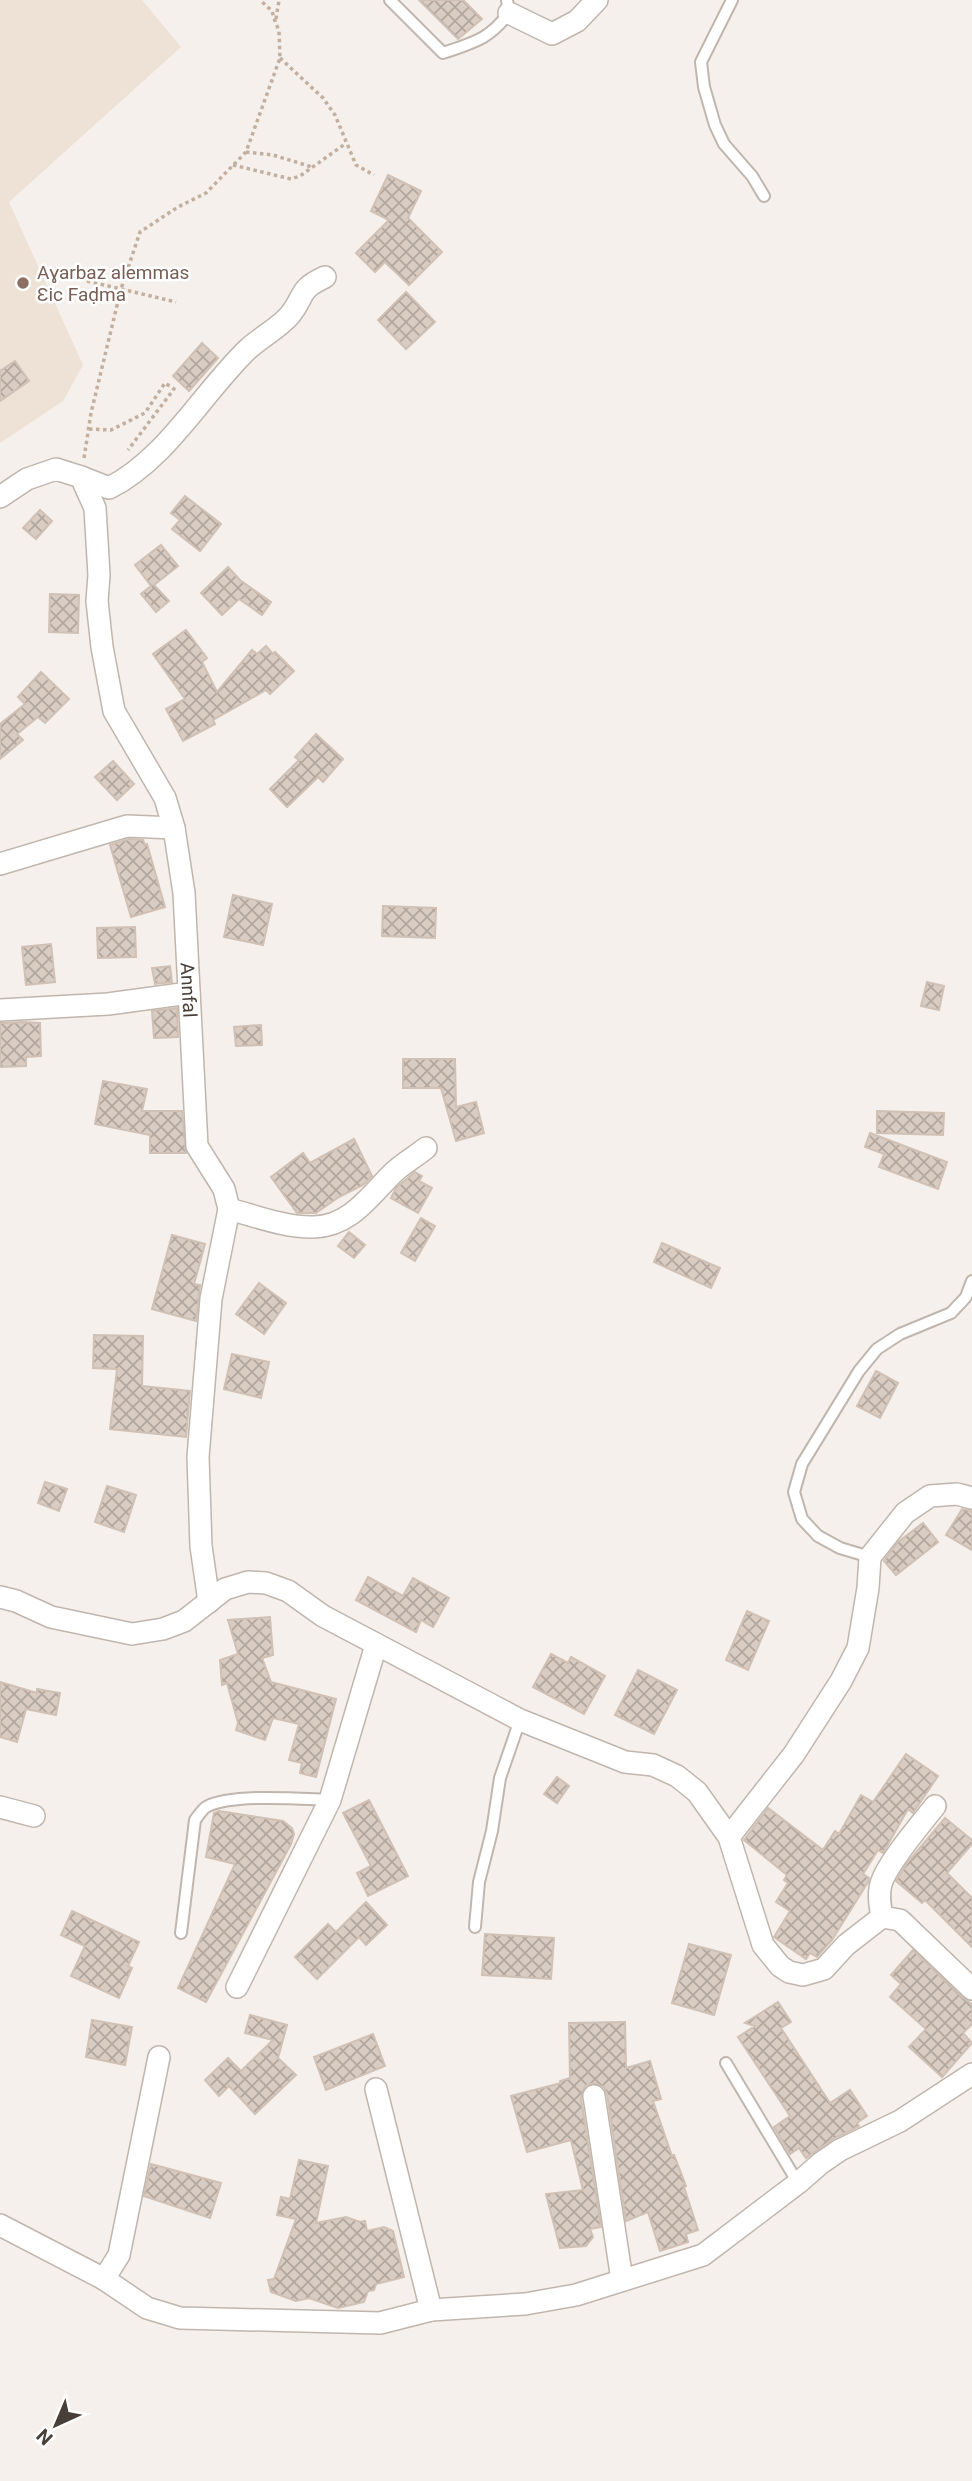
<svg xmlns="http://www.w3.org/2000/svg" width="972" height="2481" font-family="Roboto,sans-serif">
<defs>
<pattern id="building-cross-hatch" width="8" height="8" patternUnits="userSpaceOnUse" patternTransform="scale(1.75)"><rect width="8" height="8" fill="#d9ccc3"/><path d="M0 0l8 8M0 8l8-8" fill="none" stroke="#b2a79f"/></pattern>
</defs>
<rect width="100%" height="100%" fill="#f5f0eb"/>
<polygon fill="#ede2d5" points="0,0 142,0 181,47 9,202 83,365 63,401 0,443"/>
<g fill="url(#building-cross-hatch)" stroke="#d1c0b4" stroke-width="2">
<polygon points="419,0 463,0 482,19 458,39"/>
<polygon points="388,175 421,191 408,218 442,252 409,285 385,262 375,272 356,253 389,220 371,211"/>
<polygon points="406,292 435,322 406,349 378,320"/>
<polygon points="202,343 218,358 189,391 173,376"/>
<polygon points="15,361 29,381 0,401 0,371"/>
<polygon points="185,496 221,524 200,551 172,529 180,520 171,513"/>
<polygon points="40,510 52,521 36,539 23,528"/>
<polygon points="161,545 178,566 154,585 169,601 156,612 141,594 151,586 135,565"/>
<polygon points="228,567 240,580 271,602 262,615 239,599 222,615 201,593"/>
<polygon points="50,594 79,595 78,633 49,632"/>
<polygon points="186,630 207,658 202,662 217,692 252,650 257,654 266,646 273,654 275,652 294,671 270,694 266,690 213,720 215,724 183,741 166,709 185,699 153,654"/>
<polygon points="41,672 69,699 45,723 38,717 17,734 23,740 0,759 0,724 25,704 18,697"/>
<polygon points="316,734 343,759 323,782 318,777 287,807 270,789 299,760 295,757"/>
<polygon points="113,761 134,784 117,800 95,777"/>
<polygon points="129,839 143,840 145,845 147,844 165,907 131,917 110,845"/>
<polygon points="233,895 272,904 263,945 224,937"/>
<polygon points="383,906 436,908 435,938 382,936"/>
<polygon points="135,927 136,957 98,958 97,928"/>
<polygon points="51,944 55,982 26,985 22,947"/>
<polygon points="170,966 172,982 155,984 152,968"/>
<polygon points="927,982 944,986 939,1010 921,1006"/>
<polygon points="177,1008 178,1037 154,1038 152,1011"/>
<polygon points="23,1022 40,1023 41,1056 26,1057 26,1066 0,1067 0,1023"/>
<polygon points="261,1025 262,1045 236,1046 234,1027"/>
<polygon points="403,1059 455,1059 456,1107 476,1102 484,1133 456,1141 441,1088 403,1088"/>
<polygon points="103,1081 147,1089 142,1111 182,1111 186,1153 150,1153 150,1135 95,1124"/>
<polygon points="877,1111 944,1113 943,1135 877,1133"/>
<polygon points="870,1133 947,1162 938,1189 879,1167 884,1154 865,1147"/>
<polygon points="354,1139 372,1176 363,1185 339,1197 316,1213 297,1213 271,1177 303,1153 310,1163"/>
<polygon points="415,1172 422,1176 419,1181 432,1188 418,1213 391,1198 396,1188"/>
<polygon points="421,1218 435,1226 415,1261 401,1253"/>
<polygon points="349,1232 365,1245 354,1258 338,1246"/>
<polygon points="172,1235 205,1244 194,1284 200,1285 196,1321 152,1309"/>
<polygon points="662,1243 720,1268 711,1288 654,1262"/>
<polygon points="259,1283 286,1303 264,1334 236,1314"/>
<polygon points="94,1335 143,1336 142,1386 190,1391 186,1437 110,1429 117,1369 93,1368"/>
<polygon points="232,1354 269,1362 261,1398 224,1389"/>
<polygon points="876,1371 898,1383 880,1418 857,1406"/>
<polygon points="45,1482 67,1489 59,1511 38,1503"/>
<polygon points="107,1486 136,1495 124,1532 95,1522"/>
<polygon points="962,1509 972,1511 972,1550 946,1535"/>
<polygon points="923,1523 938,1542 896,1575 884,1561 898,1542"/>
<polygon points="368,1577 403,1596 413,1578 449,1598 433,1627 421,1620 416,1632 356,1600"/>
<polygon points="747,1611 769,1621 748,1670 726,1660"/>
<polygon points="270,1617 273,1655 262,1658 271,1682 336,1699 316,1777 300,1773 302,1763 289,1760 299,1724 273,1718 265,1740 236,1730 238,1723 227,1683 222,1685 220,1660 238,1654 228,1620"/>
<polygon points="551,1654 568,1663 571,1657 605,1676 584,1714 533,1687"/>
<polygon points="638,1670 677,1690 654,1734 615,1715"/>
<polygon points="0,1682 37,1693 37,1689 60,1693 56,1715 26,1709 17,1742 0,1737"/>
<polygon points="906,1754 938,1776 913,1813 908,1809 883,1853 878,1850 863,1874 869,1878 868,1882 832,1940 817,1957 810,1953 806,1959 774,1937 790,1911 776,1902 788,1883 784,1880 787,1875 744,1840 768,1808 823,1850 835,1831 839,1834 861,1795 873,1802"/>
<polygon points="557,1777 569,1786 557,1803 544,1794"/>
<polygon points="369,1800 408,1876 368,1896 357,1873 371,1866 343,1813"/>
<polygon points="219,1811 283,1821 292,1828 294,1834 291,1844 206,2002 178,1988 235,1864 206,1857 214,1813"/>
<polygon points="945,1818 972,1840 972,1844 947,1873 972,1898 972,1947 925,1900 922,1903 896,1881 907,1863"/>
<polygon points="366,1902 387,1925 366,1945 359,1937 317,1979 295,1957 328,1924 336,1932"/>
<polygon points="72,1911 139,1942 128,1966 132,1968 119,1998 71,1976 85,1946 61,1935"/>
<polygon points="485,1934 554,1938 551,1979 482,1975"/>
<polygon points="689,1944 731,1955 714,2015 672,2003"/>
<polygon points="913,1950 963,1998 972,2004 972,2024 963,2033 972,2043 942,2077 909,2047 926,2029 890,1997 901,1984 891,1975"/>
<polygon points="778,2002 791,2022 781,2028 830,2103 850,2090 867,2116 857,2123 859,2126 833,2139 806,2158 799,2148 790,2154 774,2127 790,2116 738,2037 755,2026 745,2023"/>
<polygon points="250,2015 287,2025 278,2058 296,2075 255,2114 229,2086 219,2096 205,2080 228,2058 241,2071 273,2040 245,2033"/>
<polygon points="92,2020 132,2027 125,2065 86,2057"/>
<polygon points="625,2022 626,2068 650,2061 661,2099 653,2101 672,2156 674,2155 686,2186 684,2187 698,2230 686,2234 688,2242 660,2251 648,2212 626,2221 607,2094 604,2087 593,2083 585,2086 581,2098 601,2227 590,2229 593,2237 586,2246 560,2248 546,2194 583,2190 571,2140 527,2152 511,2096 561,2083 560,2081 570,2078 569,2023"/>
<polygon points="373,2034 385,2066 326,2090 314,2057"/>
<polygon points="299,2160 328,2166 316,2223 346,2217 360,2222 365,2221 367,2231 384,2227 393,2231 404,2277 376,2284 374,2290 368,2291 364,2302 338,2308 309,2298 296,2301 271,2292 268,2280 274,2279 296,2219 277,2215 281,2197 290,2199"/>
<polygon points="151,2164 221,2183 210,2218 144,2196"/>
</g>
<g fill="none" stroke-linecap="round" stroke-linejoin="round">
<defs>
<g id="lane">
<path d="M390 0 443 53C475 42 488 40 509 13L507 0"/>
<polyline points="732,0 701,62 704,87 715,125 724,144 752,176 764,196"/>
<polyline points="870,1557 840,1548 818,1536 802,1519 794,1492 802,1464 859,1371 877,1349 900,1334 951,1313 966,1297 972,1281"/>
<polyline points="475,1927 479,1882 492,1831 500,1778 520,1720"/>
<path d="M181 1933 195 1820C198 1816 202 1810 206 1807 231 1793 301 1799 330 1800"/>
<polyline points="726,2063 798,2183"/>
</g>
<g id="street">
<polyline points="509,13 552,34 577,21 597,0"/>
<path d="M81 477 109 488C166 460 203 392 248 349 261 337 279 328 290 315 306 295 297 290 325 277"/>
<path id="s1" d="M0 497 27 479 56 469 81 477 95 508 99 575 97 601 102 647 114 711 165 798 174 828 184 893 197 1146 224 1189 229 1209 211 1299 198 1457 201 1546 209 1602"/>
<polyline points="0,864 127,826 174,828"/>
<polyline points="0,1010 108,1004 189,993"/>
<path d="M229 1209C256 1216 286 1228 314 1227 350 1226 369 1197 392 1174 402 1164 415 1157 426 1148"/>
<polyline points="0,1597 16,1601 51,1617 132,1634 163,1629 184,1621 225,1589 248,1582 266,1583 288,1591 323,1616 520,1720 625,1762 653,1765 677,1776 697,1792 729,1837 763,1945 780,1966 789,1972 803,1975 824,1969 846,1945 882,1917 900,1920 972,1989"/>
<polyline points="0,1807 34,1816"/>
<polyline points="729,1837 794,1754 841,1681 858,1648 868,1588 870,1557 905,1513 930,1496 957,1494 972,1498"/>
<path d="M882 1917C880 1906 878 1895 881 1884 887 1863 921 1824 935 1806"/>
<polyline points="237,1987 330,1800 376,1645"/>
<polyline points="376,2089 431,2310"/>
<polyline points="594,2096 622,2280"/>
<polyline points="0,2225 104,2279 147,2308 180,2318 380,2323 431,2310 525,2304 576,2295 703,2255 798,2183 821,2163 840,2150 900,2121 972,2074"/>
<polyline points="104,2279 119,2255 159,2057"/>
</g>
</defs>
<use href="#lane" stroke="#c0b6ad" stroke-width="14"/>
<use href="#street" stroke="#c0b6ad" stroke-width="24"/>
<g stroke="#c2af9f" stroke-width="3.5" stroke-dasharray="3.5 3.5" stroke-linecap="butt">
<polyline points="276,19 279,0"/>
<polyline points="280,58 323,98 335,115 356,165 374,175"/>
<polyline points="246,152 273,155 312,167"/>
<polyline points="233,165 291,179 300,176 345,144"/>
<polyline points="87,281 176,302"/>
<polyline points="89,429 111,430 145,413 165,383 174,389 128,450"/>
<polyline points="84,458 91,413 121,289 140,232 178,207 206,193 246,152 280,58 279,31 275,21 272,11 260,0"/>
</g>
<use href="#lane" stroke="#fff" stroke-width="10"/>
<use href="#street" stroke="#fff" stroke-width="21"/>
</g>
<circle fill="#8d6e63" stroke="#fff" stroke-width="2.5" cx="23" cy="283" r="7"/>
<g text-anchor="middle" stroke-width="5" stroke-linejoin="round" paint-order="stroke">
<g font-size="19" fill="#785e54" stroke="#fff" text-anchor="start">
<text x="37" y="279">Aɣarbaz alemmas<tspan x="37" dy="22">Ɛic Faḍma</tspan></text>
</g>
<g font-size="19" fill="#493f39" stroke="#fff">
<text dy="7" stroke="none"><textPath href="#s1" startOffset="623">Annfal</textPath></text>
</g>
</g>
<g transform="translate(56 2425) rotate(224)" stroke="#ffffff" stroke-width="5" paint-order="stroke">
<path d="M0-5L12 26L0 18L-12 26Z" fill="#493f39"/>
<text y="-10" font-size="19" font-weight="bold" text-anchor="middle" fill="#493f39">N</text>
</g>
</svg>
